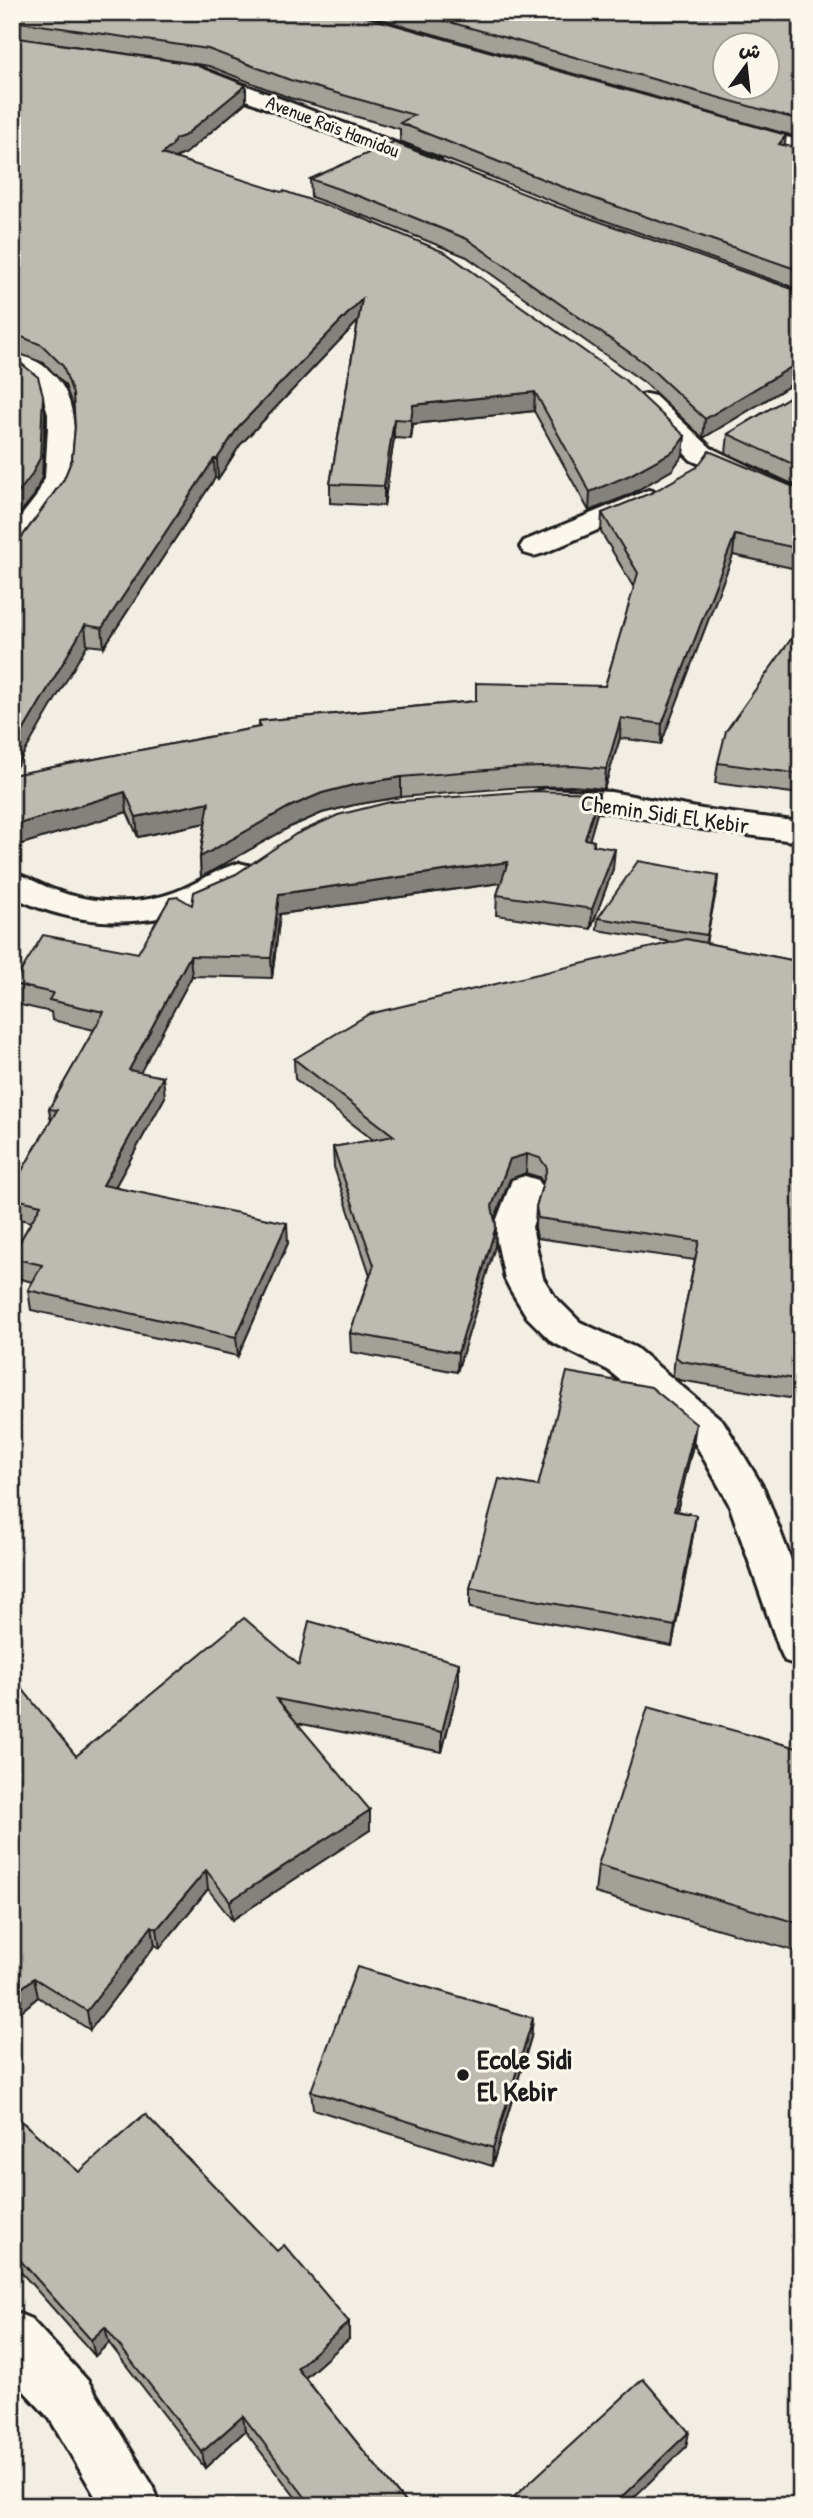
<svg xmlns="http://www.w3.org/2000/svg" width="813" height="2518" font-family="'Patrick Hand','Playpen Sans Arabic',sans-serif">
<rect width="100%" height="100%" fill="#f2eee4"/>
<filter id="ink" filterUnits="userSpaceOnUse"><feTurbulence type="fractalNoise" baseFrequency=".0143" numOctaves="2"/><feDisplacementMap in="SourceGraphic" scale="14" xChannelSelector="R" yChannelSelector="G"/><feConvolveMatrix kernelMatrix="1 2 1 2 8 2 1 2 1" color-interpolation-filters="sRGB"/></filter>
<g filter="url(#ink)">
<g fill="none" stroke-linecap="round" stroke-linejoin="round">
<defs>
<g id="minor">
<polygon points="198,67 440,160 443,165 440,170 424,170 190,78 187,73 190,68"/>
<polygon points="736,123 801,141 801,155 728,135 725,130 728,125"/>
<path d="M12 352C62 365 76 399 74 446 74 460 74 475 68 488 57 512 37 533 22 555L12 557V528L36 497 45 478 48 427V413L42 394 12 371Z"/>
<polygon points="646,394 655,396 711,448 801,491 801,510 691,460 633,402 637,396"/>
<polygon points="648,490 658,492 662,498 658,504 544,553 534,556 524,553 520,547 524,541"/>
<polygon points="546,789 611,792 702,809 801,822 801,842 702,829 611,812 535,806 530,799 535,792"/>
<path d="M239 863 251 866 256 873C246 887 227 896 211 902 147 930 75 928 12 896V873C27 876 38 884 52 889 89 904 138 906 175 892 197 884 216 869 239 863Z"/>
<polygon points="525,1176 538,1180 544,1189 532,1227 543,1278 555,1297 580,1322 636,1348 723,1421 764,1489 801,1586 801,1666 785,1661 779,1648 729,1504 695,1443 608,1370 552,1342 527,1317 510,1289 505,1279 494,1227 512,1180"/>
<polygon points="12,2311 31,2319 88,2381 153,2486 161,2506 101,2506 50,2419 12,2378"/>
</g>
</defs>
<use href="#minor" stroke="#1c1c1c" stroke-width="6"/>
<use href="#minor" fill="#fbf7ec" fill-rule="evenodd"/>
</g>
<g fill="#a3a098" stroke="#1c1c1c" stroke-width="2">
<polygon points="12,12 801,149 801,290 572,209 400,141 400,129 290,98 209,66 47,42 246,85 246,102 185,154 175,158 683,455 672,470 629,495 589,511 534,411 413,424 411,439 394,438 384,506 330,503 330,484 358,321 240,445 218,479 215,478 104,647 87,645 22,537 64,479 72,459 75,427 74,410 65,385 44,363 12,351"/>
<polygon points="355,12 801,12 801,133 797,137"/>
<polygon points="310,179 555,206 791,385 703,438 645,383 467,257 378,221 311,197"/>
<polygon points="801,390 801,488 726,453 728,434"/>
<polygon points="801,490 801,570 733,555 661,744 620,738 604,789 572,786 510,788 401,797 354,805 322,813 290,827 201,877 200,857 205,823 138,837 127,812 12,847 12,775 259,727 259,721 476,701 605,686 634,588 601,532 602,513"/>
<polygon points="801,625 800,794 715,783 718,763"/>
<polygon points="599,793 597,813 589,840 594,841 594,845 613,869 591,929 496,915 497,895 501,883 280,914 272,978 192,976 140,1072 165,1097 115,1187 288,1243 238,1356 31,1310 28,1290 32,1282 14,1277 12,1266 12,1255 31,1222 12,1217 12,1188 51,1121 49,1109 94,1030 52,1020 51,1012 16,1004 13,984 138,953 192,905"/>
<polygon points="718,875 706,943 801,962 801,1400 679,1380 673,1376 675,1356 695,1260 537,1238 535,1227 536,1207 543,1183 539,1177 526,1173 510,1179 495,1218 496,1226 495,1246 457,1372 351,1352 350,1333 370,1275 334,1167 333,1147 373,1140 295,1079 294,1059 672,942 597,930 598,918"/>
<polygon points="693,1445 677,1511 696,1515 693,1535 672,1646 470,1608 470,1588 538,1486"/>
<polygon points="459,1663 459,1684 442,1752 297,1723 370,1830 232,1920 208,1889 160,1948 155,1945 90,2030 38,1997 12,2019 12,1676 76,1756 299,1665"/>
<polygon points="801,1749 801,1953 595,1893 598,1865"/>
<polygon points="533,2018 531,2037 492,2166 313,2109 311,2091"/>
<polygon points="12,2113 79,2172 349,2339 305,2378 408,2506 302,2506 245,2431 205,2468 109,2343 95,2356 12,2262"/>
</g>
<g fill="#84827c" stroke="#1c1c1c" stroke-width="2">
<polygon points="246,85 246,102 185,154 176,157 173,164 162,154 175,139"/>
<polygon points="801,118 801,133 797,137 799,120"/>
<polygon points="786,135 784,153 779,144"/>
<polygon points="362,299 362,317 240,445 218,479 217,459 239,426"/>
<polygon points="801,365 801,383 791,385 703,438 705,419 793,366"/>
<polygon points="535,392 534,411 413,424 411,439 411,420 413,405"/>
<polygon points="43,395 45,413 42,477 34,496 12,523 12,501"/>
<polygon points="394,419 394,438 384,506 384,486"/>
<polygon points="685,436 683,455 672,470 629,495 589,511 590,492"/>
<polygon points="214,459 215,478 104,647 102,628"/>
<polygon points="735,535 733,555 661,744 662,724"/>
<polygon points="85,625 87,645 12,774 12,750"/>
<polygon points="621,718 620,738 604,789 606,769"/>
<polygon points="401,777 401,797 354,805 322,813 290,827 201,877 200,857 289,807 322,793 353,785"/>
<polygon points="125,792 127,812 12,847 12,826"/>
<polygon points="599,793 597,813 584,859 585,839"/>
<polygon points="209,802 210,822 138,837 136,817"/>
<polygon points="615,849 613,869 591,929 592,909"/>
<polygon points="508,862 507,882 280,914 272,978 271,958 279,894"/>
<polygon points="718,875 717,887 705,947 707,935"/>
<polygon points="190,956 192,976 131,1090 129,1070"/>
<polygon points="163,1077 165,1097 105,1205 103,1185"/>
<polygon points="527,1154 526,1173 510,1179 492,1226 492,1206 510,1159"/>
<polygon points="287,1223 288,1243 238,1356 236,1337"/>
<polygon points="496,1226 495,1246 457,1372 458,1353"/>
<polygon points="696,1424 693,1445 672,1531 674,1511"/>
<polygon points="696,1515 693,1535 672,1646 675,1626"/>
<polygon points="459,1663 459,1684 442,1752 442,1732"/>
<polygon points="370,1810 370,1830 232,1920 230,1901"/>
<polygon points="206,1870 208,1889 160,1948 157,1929"/>
<polygon points="152,1926 155,1945 90,2030 87,2011"/>
<polygon points="34,1978 38,1997 12,2019 12,1996"/>
<polygon points="533,2018 531,2037 492,2166 493,2148"/>
<polygon points="349,2322 349,2339 298,2384 297,2368"/>
<polygon points="105,2327 109,2343 95,2356 91,2340"/>
<polygon points="243,2416 245,2431 205,2468 202,2452"/>
<polygon points="689,2432 686,2447 625,2506 612,2506"/>
</g>
<g fill="#bdbab1" stroke="#1c1c1c" stroke-width="2" fill-rule="evenodd">
<polygon points="12,12 349,12 786,135 779,144 801,149 801,271 573,191 400,123 414,115 290,80 208,49 12,21"/>
<path d="M414 12H797L801 13V118L799 120ZM725 46H767V88H725Z"/>
<polygon points="12,37 193,64 246,85 184,136 175,139 172,146 162,154 281,192 284,191 360,217 446,253 625,380 685,436 674,451 630,475 590,492 535,392 413,405 411,420 394,419 384,486 330,484 362,299 239,426 217,459 214,459 102,628 85,625 12,750 12,539 22,537 64,479 72,459 75,427 73,394 63,366 42,345 12,333"/>
<polygon points="393,142 555,206 801,292 801,365 793,366 705,419 646,364 467,239 378,203 310,179"/>
<polygon points="12,356 38,377 43,395 40,458 31,476 12,501"/>
<polygon points="801,390 801,468 728,434"/>
<polygon points="709,451 801,490 801,549 735,535 662,724 621,718 606,769 573,766 511,768 401,777 353,785 322,793 289,807 200,857 209,802 136,817 125,792 12,826 12,775 260,727 259,721 476,701 476,683 605,686 638,573 602,513 653,492 697,467"/>
<polygon points="801,625 801,774 718,763 726,731"/>
<polygon points="532,791 599,793 585,839 594,841 593,845 615,849 592,909 497,895 508,862 279,894 271,958 190,956 129,1070 163,1077 103,1185 287,1223 236,1337 28,1290 42,1265 12,1258 12,1255 41,1205 12,1198 12,1188 57,1110 49,1109 104,1012 49,1000 53,993 13,984 43,935 138,953 170,898 178,897 192,905 194,892 236,874 296,834 338,815 390,802"/>
<polygon points="638,861 718,875 707,935 598,918"/>
<polygon points="686,939 801,962 801,1380 681,1361 675,1356 699,1241 538,1218 536,1207 547,1168 540,1158 527,1154 510,1159 492,1206 496,1226 458,1353 350,1333 374,1265 333,1147 394,1136 294,1059 369,1014"/>
<polygon points="567,1372 651,1387 696,1424 674,1511 696,1515 675,1626 470,1588 499,1479 538,1486"/>
<polygon points="244,1618 299,1665 309,1621 459,1663 442,1732 277,1699 370,1810 230,1901 206,1870 157,1929 152,1926 87,2011 34,1978 12,1996 12,1676 76,1756"/>
<polygon points="648,1707 801,1749 801,1924 598,1865"/>
<polygon points="357,1967 533,2018 493,2148 311,2091"/>
<polygon points="12,2113 79,2172 145,2114 277,2251 284,2245 349,2322 297,2368 408,2506 312,2506 243,2416 202,2452 105,2327 91,2340 12,2251 12,2231 19,2225 12,2218"/>
<polygon points="643,2379 689,2432 612,2506 504,2506"/>
</g>
</g>
<circle fill="#1c1c1c" stroke="#fbf7ec" stroke-width="2.5" cx="463" cy="2075" r="7"/>
<g text-anchor="middle" stroke-width="6" stroke-linejoin="round" paint-order="stroke">
<g font-size="19" fill="#1c1c1c" stroke="#fbf7ec">
<text transform="translate(333 126) rotate(21)" y="7">Avenue Raïs Hamidou</text>
</g>
<g font-size="23" fill="#1c1c1c" stroke="#fbf7ec">
<text transform="translate(665 814) rotate(8)" y="8">Chemin Sidi El Kebir</text>
</g>
<g font-size="28" font-weight="bold" fill="#1c1c1c" stroke="#fbf7ec" text-anchor="start">
<text x="477" y="2069">Ecole Sidi<tspan x="477" dy="32">El Kebir</tspan></text>
</g>
</g>
<rect width="813" height="2518" fill="none" stroke="#fbf7ec" stroke-width="42"/>
<rect x="21" y="21" width="771" height="2476" fill="none" stroke="#1c1c1c" stroke-width="2.5" filter="url(#ink)"/>
<g transform="translate(746 66) rotate(15)"><circle r="33" fill="#fbf7ec" stroke="#a29f99" stroke-width="2"/>
<path d="M0-5L12 26L0 18L-12 26Z" fill="#1c1c1c"/>
<text y="-10" font-size="19" font-weight="bold" text-anchor="middle" fill="#1c1c1c">ش</text>
</g>
</svg>
